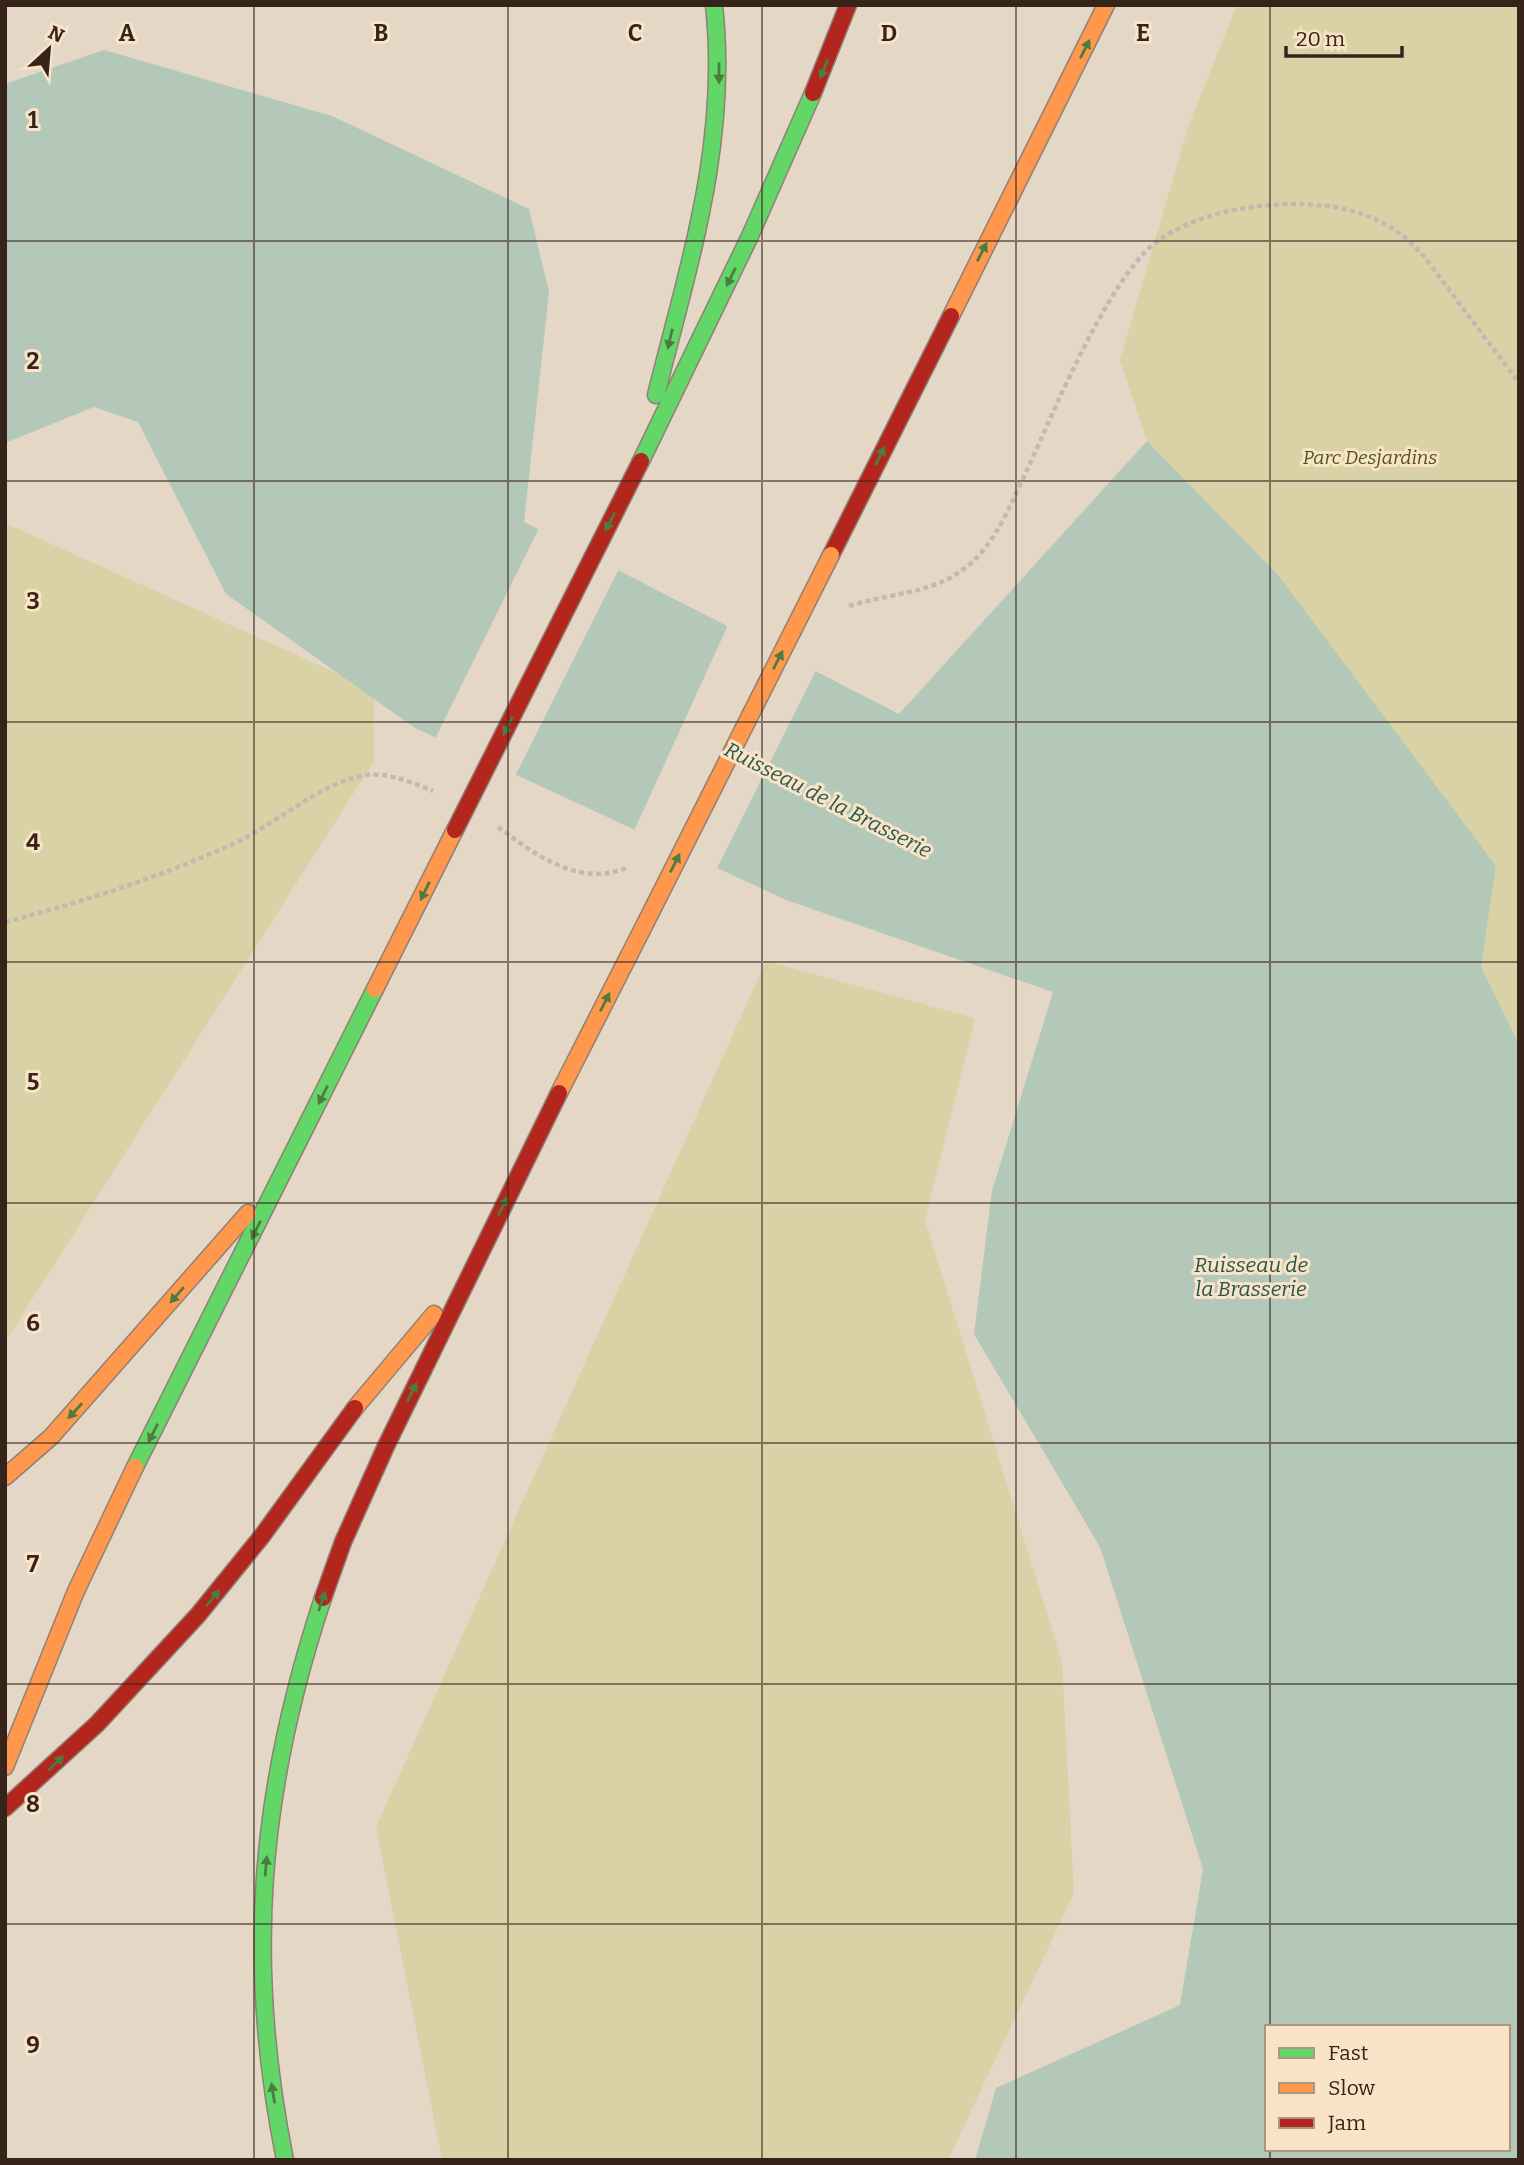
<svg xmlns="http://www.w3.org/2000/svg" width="1524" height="2165" font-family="Bitter,serif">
<rect width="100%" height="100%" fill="#e5d7c5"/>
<g fill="#d9d2a6">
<polygon points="1237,5 1519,5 1519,1044 1481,967 1496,866 1278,575 1147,441 1120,360 1189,124"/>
<polygon points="5,523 374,690 374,761 5,1342"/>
<polygon points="766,961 975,1018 925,1220 1062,1662 1074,1893 948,2160 442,2160 376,1827"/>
</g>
<path fill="#b3c8b8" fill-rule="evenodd" d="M104 50 332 116 529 209 549 292 524 522 899 714 1147 441 1278 575 1496 866 1481 967 1519 1044V2160H975L996 2088 1180 2005 1203 1869 1100 1547 974 1334 992 1191 1053 992 786 900 415 728 226 594 138 422 94 407 5 443V84ZM1267 2027H1508V2149H1267Z"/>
<g fill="#e5d7c5">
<polygon points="540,526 620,567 514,778 434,741"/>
<polygon points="729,623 817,668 715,872 633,833"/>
</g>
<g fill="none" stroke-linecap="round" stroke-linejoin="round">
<defs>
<g id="fast">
<path d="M656 395C689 263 729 143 714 5"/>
<polyline points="641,461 750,236 813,93"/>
<polyline points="135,1467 375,989"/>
<path d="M285 2160C245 1961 259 1791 323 1598"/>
</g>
<g id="slow">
<polyline points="951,316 1106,5"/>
<polyline points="375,989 455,830"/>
<polyline points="559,1093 645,924"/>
<polyline points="355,1408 434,1314"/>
<polyline points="5,1477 51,1437 248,1213"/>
<polyline points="5,1767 76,1591 135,1467"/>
</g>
<g id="jam">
<polyline points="813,93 848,5"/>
<polyline points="831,555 951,316"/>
<polyline points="323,1598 343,1542 386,1446 559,1093"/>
<polyline points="5,1808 97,1724 198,1615 262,1536 355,1408"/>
</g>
</defs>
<use href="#fast" stroke="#8e8176" stroke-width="19"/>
<use href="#slow" stroke="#8e8176" stroke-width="19"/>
<use href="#jam" stroke="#8e8176" stroke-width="19"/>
<g stroke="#c3b9b0" stroke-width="4.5" stroke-dasharray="5 3.5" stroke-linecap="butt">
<path d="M849 606C896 591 943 595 979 555 1001 531 1014 497 1028 468 1054 411 1108 280 1155 243 1192 215 1245 205 1290 204 1345 204 1390 215 1426 259L1519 383"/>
<path d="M498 827C537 856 580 888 629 867"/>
<path d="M5 922C83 902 160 877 233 844 275 825 321 782 366 775 388 772 413 783 433 791"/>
</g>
<use href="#fast" stroke="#63d668" stroke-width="16"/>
<use href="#slow" stroke="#ff974d" stroke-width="16"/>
<use href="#jam" stroke="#b3261e" stroke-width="16"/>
<defs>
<polyline id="slow-bridge" points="645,924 831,555"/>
<polyline id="jam-bridge" points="455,830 641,461"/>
</defs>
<use href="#slow-bridge" stroke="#8e8176" stroke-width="19" stroke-linecap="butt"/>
<use href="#jam-bridge" stroke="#8e8176" stroke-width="19" stroke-linecap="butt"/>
<use href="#slow-bridge" stroke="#ff974d" stroke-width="16"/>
<use href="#jam-bridge" stroke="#b3261e" stroke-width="16"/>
</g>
<defs><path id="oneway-solid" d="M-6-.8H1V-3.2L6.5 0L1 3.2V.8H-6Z" transform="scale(1.75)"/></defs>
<g fill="#4c7c40">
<use href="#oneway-solid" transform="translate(1085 49) rotate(-63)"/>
<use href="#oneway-solid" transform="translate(824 69) rotate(112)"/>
<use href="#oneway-solid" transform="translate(719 73) rotate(90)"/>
<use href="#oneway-solid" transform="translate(982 252) rotate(-63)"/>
<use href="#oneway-solid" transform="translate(731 277) rotate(116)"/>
<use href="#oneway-solid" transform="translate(670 339) rotate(103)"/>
<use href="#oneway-solid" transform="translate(880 456) rotate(-64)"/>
<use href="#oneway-solid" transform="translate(610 522) rotate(117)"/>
<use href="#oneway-solid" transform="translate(778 660) rotate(-63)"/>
<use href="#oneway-solid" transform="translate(508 726) rotate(117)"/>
<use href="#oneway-solid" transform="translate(675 863) rotate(-63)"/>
<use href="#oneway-solid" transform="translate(425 891) rotate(116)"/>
<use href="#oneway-solid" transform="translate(605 1002) rotate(-63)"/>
<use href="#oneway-solid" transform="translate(323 1095) rotate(116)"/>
<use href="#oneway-solid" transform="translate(503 1206) rotate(-63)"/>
<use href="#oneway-solid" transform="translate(256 1230) rotate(116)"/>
<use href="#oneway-solid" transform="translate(177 1295) rotate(131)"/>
<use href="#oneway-solid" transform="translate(412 1392) rotate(-64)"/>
<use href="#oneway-solid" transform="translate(75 1411) rotate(133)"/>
<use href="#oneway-solid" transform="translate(153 1433) rotate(117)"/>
<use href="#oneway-solid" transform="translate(213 1598) rotate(-50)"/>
<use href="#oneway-solid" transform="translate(322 1601) rotate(-71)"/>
<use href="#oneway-solid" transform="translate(56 1763) rotate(-43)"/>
<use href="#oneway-solid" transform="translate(266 1866) rotate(-85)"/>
<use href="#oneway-solid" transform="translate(273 2093) rotate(-99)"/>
</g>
<path fill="none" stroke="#362319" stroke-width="2" stroke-opacity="0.55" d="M254 5V2160M508 5V2160M762 5V2160M1016 5V2160M1270 5V2027M5 241H1519M5 481H1519M5 722H1519M5 962H1519M5 1203H1519M5 1443H1519M5 1684H1519M5 1924H1519M1270 2149V2160"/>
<g text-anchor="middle" stroke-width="6" stroke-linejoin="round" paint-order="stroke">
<g font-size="19" font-style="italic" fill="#4e551d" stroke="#f9e4c8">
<text x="1370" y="464">Parc Desjardins</text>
</g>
<g font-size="21" font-style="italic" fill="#26584d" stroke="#f9e4c8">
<text transform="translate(828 800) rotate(27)" y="7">Ruisseau de la Brasserie</text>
<text x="1251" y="1272">Ruisseau de<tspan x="1251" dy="24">la Brasserie</tspan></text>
</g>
</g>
<g font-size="23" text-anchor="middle" font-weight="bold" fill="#362319" stroke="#f9e4c8" stroke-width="6" stroke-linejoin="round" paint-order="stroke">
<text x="127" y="41">A</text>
<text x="381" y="41">B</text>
<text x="635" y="41">C</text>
<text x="889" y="41">D</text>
<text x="1143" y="41">E</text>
<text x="33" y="128">1</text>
<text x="33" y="369">2</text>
<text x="33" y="609">3</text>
<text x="33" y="850">4</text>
<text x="33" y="1090">5</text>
<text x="33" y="1331">6</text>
<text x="33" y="1572">7</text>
<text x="33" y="1812">8</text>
<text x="33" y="2053">9</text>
</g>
<rect width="1524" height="2165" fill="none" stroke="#362319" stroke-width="14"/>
<rect x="1265" y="2025" width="245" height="126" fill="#f9e4c8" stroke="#ab9782" stroke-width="2"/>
<rect x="1279" y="2048" width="35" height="10" fill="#63d668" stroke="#ab9782" stroke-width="2"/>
<text x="1328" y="2060" font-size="21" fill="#362319">Fast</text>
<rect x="1279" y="2083" width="35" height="10" fill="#ff974d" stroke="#ab9782" stroke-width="2"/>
<text x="1328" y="2095" font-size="21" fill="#362319">Slow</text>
<rect x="1279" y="2118" width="35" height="10" fill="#b3261e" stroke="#ab9782" stroke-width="2"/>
<text x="1328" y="2130" font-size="21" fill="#362319">Jam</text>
<g transform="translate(49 49) rotate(26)" stroke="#f9e4c8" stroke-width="5" paint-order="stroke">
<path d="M0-5L12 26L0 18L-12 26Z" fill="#362319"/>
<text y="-10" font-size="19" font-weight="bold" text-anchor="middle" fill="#362319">N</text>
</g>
<path d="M1286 46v10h116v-10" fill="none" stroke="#362319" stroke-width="3.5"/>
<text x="1296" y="46" font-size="21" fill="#362319" stroke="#f9e4c8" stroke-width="5" paint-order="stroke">20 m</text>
</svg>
